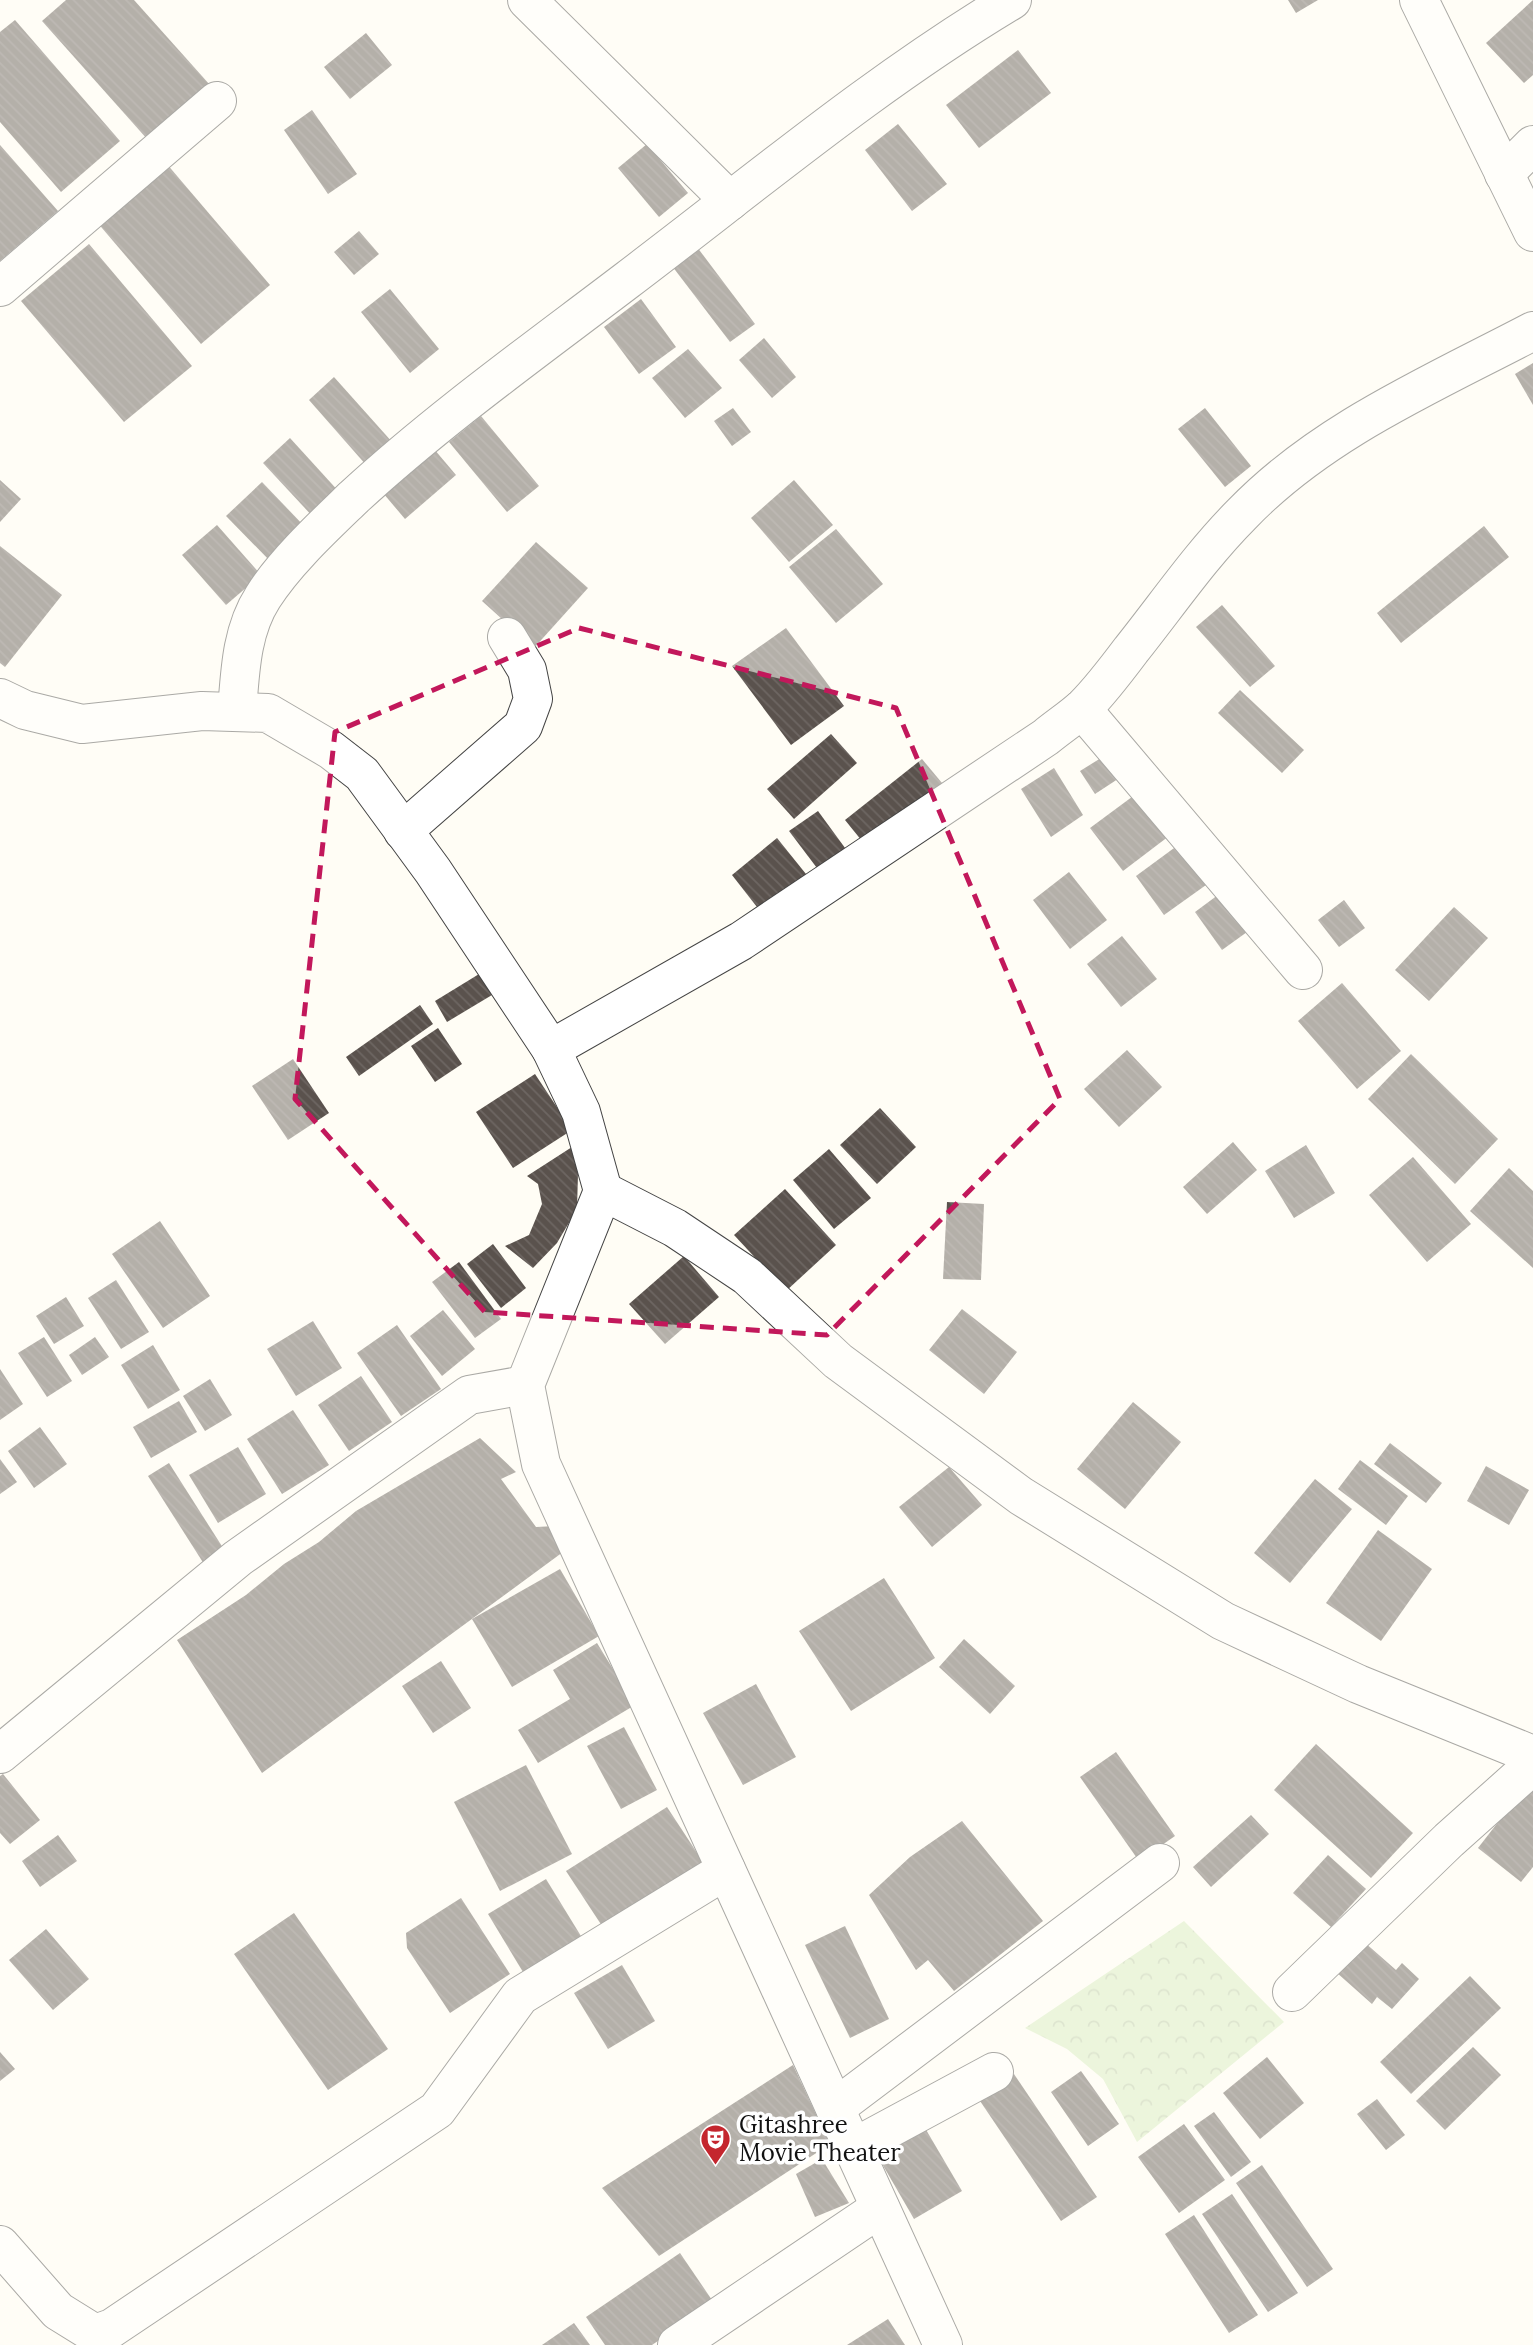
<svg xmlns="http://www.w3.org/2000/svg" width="1533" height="2345" font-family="Lora,serif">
<defs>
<pattern id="park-crowns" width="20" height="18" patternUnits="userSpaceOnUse" patternTransform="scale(1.75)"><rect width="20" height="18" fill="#d5ebbd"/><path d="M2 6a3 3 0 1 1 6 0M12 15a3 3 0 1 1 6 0" fill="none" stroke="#b6c8a1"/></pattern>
<pattern id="building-back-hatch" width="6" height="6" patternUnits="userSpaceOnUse" patternTransform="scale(1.75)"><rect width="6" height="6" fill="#5a524d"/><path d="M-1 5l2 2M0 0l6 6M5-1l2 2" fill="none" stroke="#6d6662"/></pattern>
</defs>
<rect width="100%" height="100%" fill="#fffdf5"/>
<polygon fill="url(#park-crowns)" points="1184,1921 1284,2022 1137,2142 1103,2079 1067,2049 1025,2028"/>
<g fill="url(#building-back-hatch)">
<polygon points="66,0 134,0 210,85 148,140 42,21"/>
<polygon points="1288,0 1318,0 1296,13"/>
<polygon points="1533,0 1533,75 1524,83 1486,43"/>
<polygon points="15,20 120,141 61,192 0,122 0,32"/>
<polygon points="366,33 392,65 350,99 324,67"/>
<polygon points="1018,50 1051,93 979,148 946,105"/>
<polygon points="312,110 357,174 328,194 284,130"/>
<polygon points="898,124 947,184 912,211 865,150"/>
<polygon points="647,144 688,193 659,217 618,168"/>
<polygon points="0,145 58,211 0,261"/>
<polygon points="166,163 270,285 201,344 96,221"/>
<polygon points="359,231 379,254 354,275 334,252"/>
<polygon points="694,243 755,324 730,342 669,262"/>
<polygon points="89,244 192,366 124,422 21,301"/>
<polygon points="390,289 439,349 410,373 361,312"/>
<polygon points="641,299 676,347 639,374 604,327"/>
<polygon points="764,338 796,377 772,398 739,360"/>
<polygon points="688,349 722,388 685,418 652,378"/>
<polygon points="1533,363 1533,405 1515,374"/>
<polygon points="334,377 393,443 367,466 309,400"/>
<polygon points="733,408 751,432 732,446 714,421"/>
<polygon points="1205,408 1251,466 1225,487 1178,429"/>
<polygon points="481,416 539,486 507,512 449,442"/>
<polygon points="290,438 341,494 315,519 263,463"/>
<polygon points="434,449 456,475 405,519 383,493"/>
<polygon points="0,480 21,499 0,522"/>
<polygon points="794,480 833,525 789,562 751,518"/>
<polygon points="262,482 307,529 271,562 226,516"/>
<polygon points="217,525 261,575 226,605 182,555"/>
<polygon points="1484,526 1509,557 1401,643 1377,613"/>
<polygon points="836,529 883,584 836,623 789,567"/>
<polygon points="536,542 588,588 534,648 482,601"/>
<polygon points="0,546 62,595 5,667 0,663"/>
<polygon points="1222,605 1275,666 1250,687 1196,627"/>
<polygon points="786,628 844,706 791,745 732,666"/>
<polygon points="1240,690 1304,750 1282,773 1218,713"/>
<polygon points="831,734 857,763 794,819 767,789"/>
<polygon points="1109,753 1124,775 1095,794 1080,771"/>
<polygon points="922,759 947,789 870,851 845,820"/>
<polygon points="1054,768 1083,815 1051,837 1021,789"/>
<polygon points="1140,791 1173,833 1123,871 1090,828"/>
<polygon points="818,811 848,852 820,872 789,831"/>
<polygon points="777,838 810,879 764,916 732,875"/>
<polygon points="1185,840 1213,880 1164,915 1136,876"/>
<polygon points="1069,872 1107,920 1070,949 1033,900"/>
<polygon points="1226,889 1254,927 1222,950 1195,912"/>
<polygon points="1344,900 1365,928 1339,947 1318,920"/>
<polygon points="1454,907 1488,938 1429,1001 1395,970"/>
<polygon points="1122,936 1157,979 1121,1007 1087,964"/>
<polygon points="484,971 497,992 447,1022 435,1001"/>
<polygon points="1342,983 1401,1051 1357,1089 1298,1021"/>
<polygon points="420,1005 433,1024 359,1076 346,1057"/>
<polygon points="438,1028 462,1064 435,1082 411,1046"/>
<polygon points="1127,1050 1162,1087 1119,1127 1084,1089"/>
<polygon points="1411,1054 1498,1139 1455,1184 1368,1099"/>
<polygon points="293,1059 329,1113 288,1140 252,1086"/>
<polygon points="535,1074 572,1130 513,1168 476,1112"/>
<polygon points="880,1108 916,1147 877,1184 840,1145"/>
<polygon points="1233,1142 1257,1170 1207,1214 1183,1187"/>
<polygon points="1306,1145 1335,1193 1294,1218 1265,1171"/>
<polygon points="572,1147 578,1174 577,1209 557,1243 533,1268 505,1246 529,1235 542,1204 538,1184 527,1176"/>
<polygon points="829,1149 871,1198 834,1229 793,1180"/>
<polygon points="1413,1157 1471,1224 1427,1262 1369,1195"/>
<polygon points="1509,1168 1533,1191 1533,1268 1470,1211"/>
<polygon points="785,1189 836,1245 786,1291 734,1235"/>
<polygon points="947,1202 984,1204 981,1280 943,1279"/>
<polygon points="160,1221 210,1296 163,1328 112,1254"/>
<polygon points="493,1244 526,1288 501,1308 467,1264"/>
<polygon points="684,1256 719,1297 665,1344 629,1304"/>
<polygon points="459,1262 501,1319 475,1338 432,1282"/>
<polygon points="116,1280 149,1332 121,1349 88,1298"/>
<polygon points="66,1297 84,1326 54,1344 36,1316"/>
<polygon points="962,1309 1017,1352 984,1394 929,1350"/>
<polygon points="443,1310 475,1349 442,1376 410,1336"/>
<polygon points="313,1321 342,1368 296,1396 267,1349"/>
<polygon points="397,1325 441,1389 401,1416 357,1353"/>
<polygon points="44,1337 72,1381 47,1397 18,1353"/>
<polygon points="95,1337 109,1357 82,1375 69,1355"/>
<polygon points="153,1345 180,1390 148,1409 121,1365"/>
<polygon points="0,1369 23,1404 0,1420"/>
<polygon points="361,1376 392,1422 349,1451 318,1405"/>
<polygon points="210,1379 232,1415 205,1431 183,1396"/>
<polygon points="179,1401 197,1432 151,1458 133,1427"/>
<polygon points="1133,1402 1181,1442 1125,1509 1077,1469"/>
<polygon points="293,1410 329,1465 282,1494 247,1439"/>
<polygon points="40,1427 67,1464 34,1488 8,1451"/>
<polygon points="480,1438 516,1472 501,1479 536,1527 556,1526 563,1552 262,1773 177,1640 246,1595 284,1564 319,1542 356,1511"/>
<polygon points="1390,1443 1442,1483 1426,1503 1374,1464"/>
<polygon points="238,1447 266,1494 218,1523 189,1475"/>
<polygon points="0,1459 17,1482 0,1494"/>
<polygon points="1360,1460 1408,1496 1386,1525 1338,1489"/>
<polygon points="169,1463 225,1551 204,1564 148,1476"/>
<polygon points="1486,1466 1529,1490 1509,1525 1467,1501"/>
<polygon points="949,1467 982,1505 932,1547 899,1507"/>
<polygon points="1315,1479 1352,1509 1290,1583 1254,1553"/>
<polygon points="1378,1530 1432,1569 1381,1641 1326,1603"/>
<polygon points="560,1569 599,1636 512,1687 472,1619"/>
<polygon points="884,1578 935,1658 851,1711 799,1631"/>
<polygon points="964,1639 1015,1686 990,1714 939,1667"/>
<polygon points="597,1643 635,1705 538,1763 518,1730 570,1699 553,1670"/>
<polygon points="441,1661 471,1708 433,1733 402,1686"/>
<polygon points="756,1684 796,1757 743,1785 703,1713"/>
<polygon points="624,1727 657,1790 621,1809 587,1746"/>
<polygon points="1316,1744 1413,1833 1371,1878 1274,1790"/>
<polygon points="1116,1752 1175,1836 1139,1861 1080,1777"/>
<polygon points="526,1765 572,1854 500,1891 454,1802"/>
<polygon points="3,1774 40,1820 10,1844 0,1833 0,1776"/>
<polygon points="1527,1785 1533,1790 1533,1867 1521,1882 1478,1848"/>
<polygon points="667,1807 705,1865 604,1929 566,1871"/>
<polygon points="1251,1815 1269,1834 1211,1887 1193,1867"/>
<polygon points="962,1821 1043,1921 954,1991 928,1960 916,1970 869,1895 910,1857"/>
<polygon points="58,1835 77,1861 40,1887 22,1861"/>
<polygon points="1328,1855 1366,1889 1331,1927 1293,1893"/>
<polygon points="546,1879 584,1941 526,1977 488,1914"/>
<polygon points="461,1898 510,1974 450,2013 407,1948 406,1933"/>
<polygon points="294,1913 388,2049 328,2090 234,1954"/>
<polygon points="845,1926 889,2019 850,2038 805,1945"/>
<polygon points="46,1929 89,1979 53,2010 9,1960"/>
<polygon points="1363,1941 1396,1970 1402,1963 1419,1979 1392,2009 1377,1997 1372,2004 1336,1972"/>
<polygon points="622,1965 655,2021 608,2049 574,1993"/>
<polygon points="1470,1976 1501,2008 1411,2094 1380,2062"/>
<polygon points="1473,2047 1501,2075 1445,2130 1416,2101"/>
<polygon points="0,2052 15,2069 0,2081"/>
<polygon points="1267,2057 1304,2103 1260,2139 1223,2093"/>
<polygon points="793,2065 830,2144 659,2256 602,2188"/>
<polygon points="1081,2071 1119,2124 1088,2146 1051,2092"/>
<polygon points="1014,2074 1097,2197 1061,2221 978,2098"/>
<polygon points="1377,2099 1405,2135 1386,2150 1357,2114"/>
<polygon points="1214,2112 1251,2162 1231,2177 1194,2126"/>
<polygon points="1184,2124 1225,2180 1179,2213 1138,2157"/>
<polygon points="925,2128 962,2191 914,2219 877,2155"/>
<polygon points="822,2159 849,2203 815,2217 796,2174"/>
<polygon points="1262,2165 1333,2269 1307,2287 1236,2183"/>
<polygon points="1232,2194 1298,2293 1268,2312 1202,2214"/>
<polygon points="1194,2215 1258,2315 1229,2333 1165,2234"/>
<polygon points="680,2253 714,2303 652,2345 605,2345 586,2317"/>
<polygon points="888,2319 905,2345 847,2345"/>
<polygon points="574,2323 590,2345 542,2345"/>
</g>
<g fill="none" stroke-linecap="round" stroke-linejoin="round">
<defs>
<g id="minor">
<polyline points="527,0 730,201"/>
<polyline points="1419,0 1533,232"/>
<polyline points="1504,174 1533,145"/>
<polyline points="0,287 217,101"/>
<polyline points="0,698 25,710 82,724 202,711 268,713 331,750 362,774 433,871 551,1049 581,1112 603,1191 525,1385 541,1464 943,2345"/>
<polyline points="1082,709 1303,970"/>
<path d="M237 712C240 673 241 631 263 597 285 562 324 526 354 497 439 419 534 351 626 281 753 185 875 82 1012 0"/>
<polyline points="403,831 523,726 533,699 527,670 507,637"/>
<path d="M551 1049 741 941 1046 737C1058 727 1072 718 1084 707 1101 690 1116 670 1131 650 1167 605 1201 555 1242 514 1322 431 1432 384 1533 331"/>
<polyline points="603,1191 675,1228 747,1276 838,1361 1021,1496 1223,1621 1358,1684 1533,1755"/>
<polyline points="0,1754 238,1558 469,1395 525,1385"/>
<polyline points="1292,1992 1449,1840 1533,1765"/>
<polyline points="835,2108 1160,1863"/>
<polyline points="853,2148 994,2072"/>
<polyline points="0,2245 58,2311 95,2334 112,2328 437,2110 520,1996 726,1870"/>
<polyline points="677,2345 880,2208"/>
</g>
</defs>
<use href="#minor" stroke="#444" stroke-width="40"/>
<use href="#minor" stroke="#fff" stroke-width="38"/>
</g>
<path d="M0 0H1533V2345H0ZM579 628 896 708 1060 1099 827 1335 485 1312 295 1099 335 732Z" fill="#fffdf5" fill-opacity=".55" fill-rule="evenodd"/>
<path fill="none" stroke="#c2185b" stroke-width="5" stroke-dasharray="14 9" stroke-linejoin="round" d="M579 628 896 708 1060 1099 827 1335 485 1312 295 1099 335 732Z"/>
<defs>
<symbol id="theatre-pin" viewBox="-11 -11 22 30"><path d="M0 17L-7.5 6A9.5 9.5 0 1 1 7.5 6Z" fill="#c4262e" stroke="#fff"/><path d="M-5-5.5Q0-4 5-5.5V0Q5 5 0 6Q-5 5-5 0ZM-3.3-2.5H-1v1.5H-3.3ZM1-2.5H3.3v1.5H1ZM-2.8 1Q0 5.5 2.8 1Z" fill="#fff"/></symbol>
</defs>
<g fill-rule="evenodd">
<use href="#theatre-pin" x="698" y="2122" width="35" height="47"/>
</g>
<g text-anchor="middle" stroke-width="7" stroke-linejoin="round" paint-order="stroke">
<g font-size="24" fill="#111" stroke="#fff" text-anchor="start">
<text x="739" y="2133">Gitashree<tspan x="739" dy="28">Movie Theater</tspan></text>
</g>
</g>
</svg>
